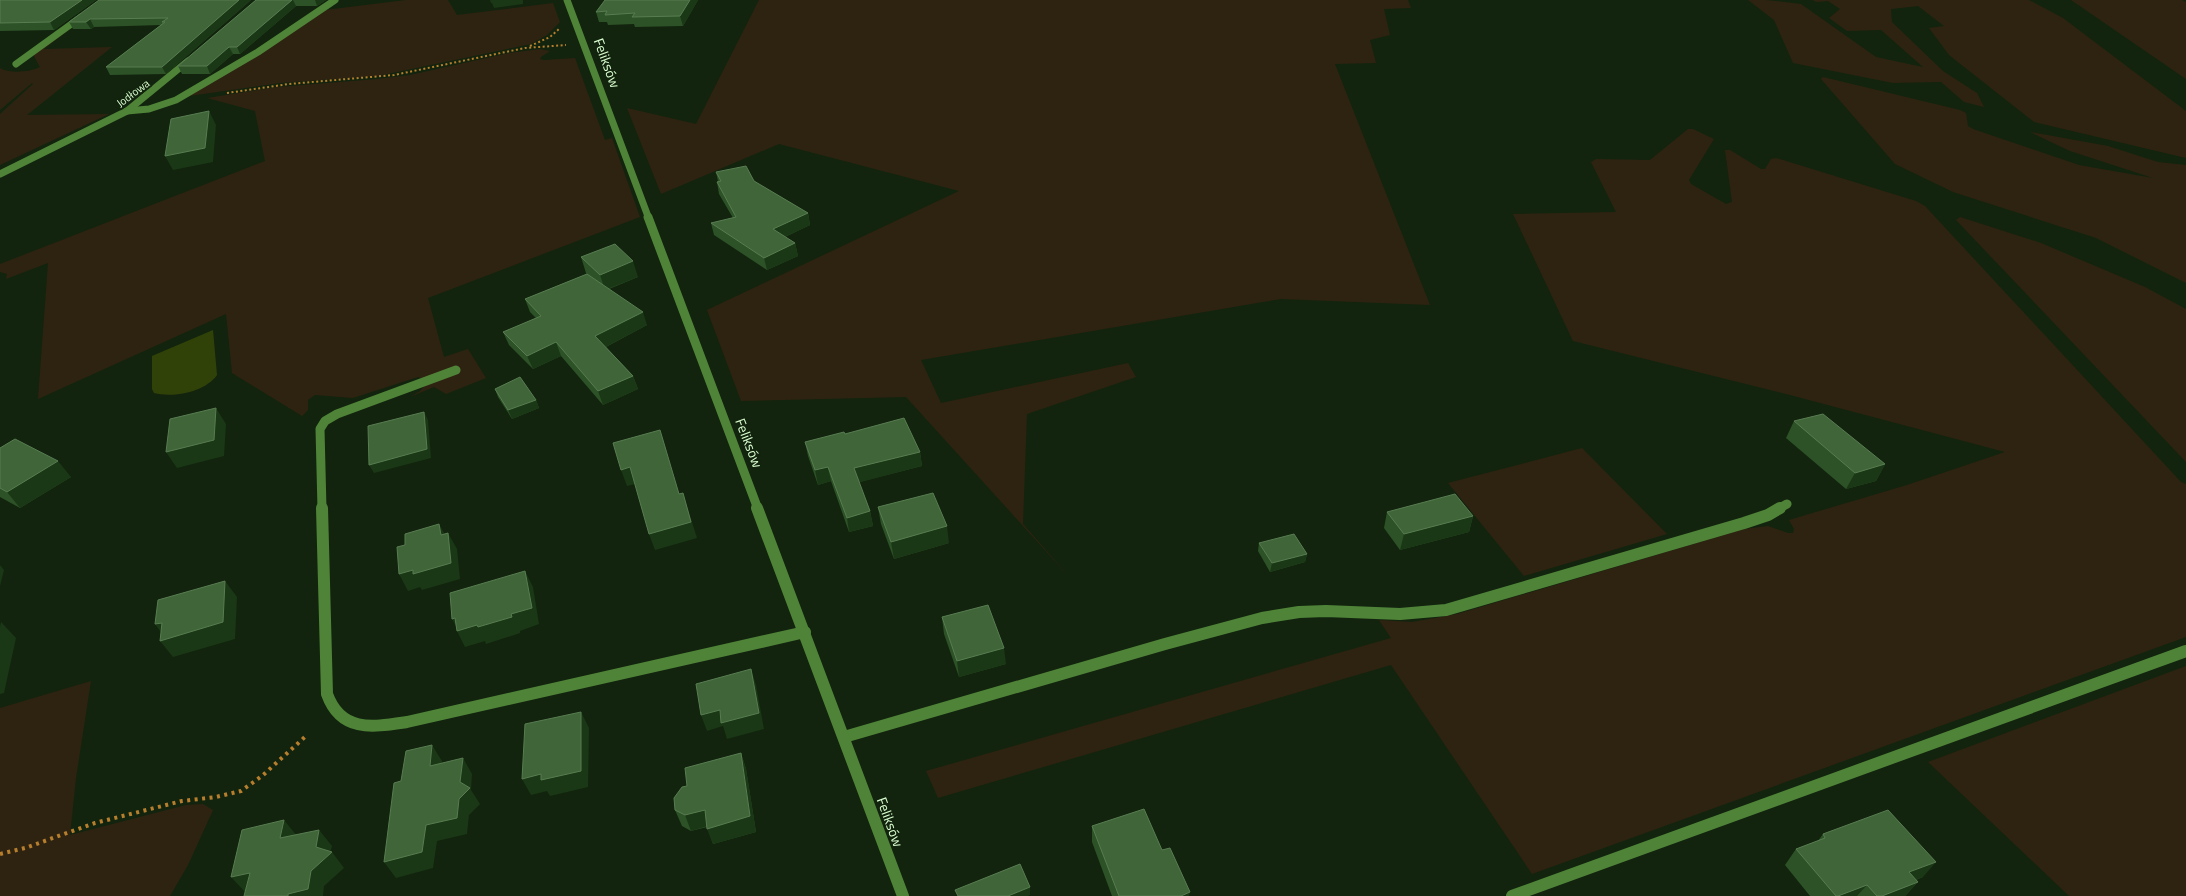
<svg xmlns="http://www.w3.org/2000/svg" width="2186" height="896" font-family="'Titillium Web',sans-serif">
<rect width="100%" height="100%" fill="#12240e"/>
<g fill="#2e2311">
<polygon points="406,0 448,0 457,15 553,3 560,22 547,35 531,44 378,76 280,83 189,96 325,10"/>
<polygon points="759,0 1408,0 1411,8 1384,9 1390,35 1370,40 1376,63 1335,64 1430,305 1281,299 921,360 941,403 1128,363 1136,377 1027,414 1023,524 1073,581 906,397 741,401 707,310 959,191 779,144 661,194 627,108 696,124"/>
<polygon points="1748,0 1766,0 1801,4 1876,57 1923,67 1881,30 1847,31 1829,18 1840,9 1828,1 1817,2 1812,0 2029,0 2063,18 2186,111 2186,158 2034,122 1949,55 1929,28 1944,26 1918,6 1891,9 1892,22 1943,71 1977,93 1984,107 1964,102 1941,82 1893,83 1793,63 1774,20"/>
<polygon points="2071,0 2182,0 2186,2 2186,79"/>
<path d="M70 29 44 49 112 47 27 115 109 114 0 165V114L33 84 32 83 0 110V68C10 74 30 72 40 67L34 56 35 53Z"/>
<polygon points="540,49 550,51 541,57 540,59 544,60 575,58 605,140 612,138 640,217 428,298 444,357 468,349 486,378 446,394 434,387 410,397 420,391 426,384 425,380 418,377 353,398 315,395 308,400 308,410 302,416 232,373 226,314 38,399 48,263 6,279 7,274 0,272 0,264 265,161 255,111 207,98 277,87 377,79 410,75 509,53"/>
<polygon points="1823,77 1960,110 1966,113 1968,126 1973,129 2079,165 2153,178 2070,151 2030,132 2108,146 2158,162 2186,165 2186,283 2096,238 1953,192 1895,164 1821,79"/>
<polygon points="1688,129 1693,129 1714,139 1689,180 1691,184 1726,204 1732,202 1725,150 1730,150 1761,169 1765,169 1771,159 1776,158 1916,201 1925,206 2181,482 2186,484 2186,637 1532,874 1391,665 938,798 926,771 1391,638 1379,620 1412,622 1457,614 1744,529 1768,526 1788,533 1793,533 1794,529 1789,520 1907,485 2005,452 1790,395 1573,341 1513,214 1616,212 1591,162 1596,159 1650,160"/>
<polygon points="1960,217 2041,243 2145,287 2186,309 2186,462 1956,220"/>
<polygon points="1582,448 1667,534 1524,576 1448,483"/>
<polygon points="2186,666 2186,896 2069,896 1928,762"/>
<polygon points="91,681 76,778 70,835 186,805 203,804 213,810 188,865 170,896 0,896 0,708"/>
</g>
<path fill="#314209" d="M213 330 217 375C205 392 174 398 154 393L152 389V356Z"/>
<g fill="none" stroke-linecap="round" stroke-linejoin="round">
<g stroke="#b77f2d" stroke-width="2" stroke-dasharray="2 2.5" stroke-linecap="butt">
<polyline points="530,46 550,37 559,29"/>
<polyline points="227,93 289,84 394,75 525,48 566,45"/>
</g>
<polyline stroke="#b77f2d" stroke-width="4" stroke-dasharray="3 4.5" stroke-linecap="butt" points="0,854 25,848 95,823 182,801 216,797 241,791 262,776 306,736"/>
<g stroke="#4f8438" stroke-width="7">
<polyline points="16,64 81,17"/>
<polyline points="127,111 149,109 176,100 258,52 335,0"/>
</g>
<g stroke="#4f8438" stroke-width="9">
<polyline points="322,509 320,429 325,421 337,414 456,370"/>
<polyline points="1778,509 1787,504"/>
</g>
<g stroke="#4f8438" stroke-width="12">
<path d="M322 508 327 694C341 733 373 727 407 722L805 632"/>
<polyline points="844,737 1165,644 1262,618 1299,612 1326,611 1400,614 1446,610 1744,523 1768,515 1780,508"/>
<polyline points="1512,896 2186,651"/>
</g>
<g stroke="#4f8438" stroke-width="7">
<polyline points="567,0 649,219"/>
<polyline points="0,174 127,111 188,61"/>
</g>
<polyline stroke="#4f8438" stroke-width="9" points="648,217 758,509"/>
<polyline stroke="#4f8438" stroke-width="12" points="757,508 903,896"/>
</g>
<g fill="#2d5227">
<polygon points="0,0 96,0 54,30 0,31"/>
<polygon points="251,0 166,74 110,75 106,67 161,25 94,27 91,29 73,29 69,22"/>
<polygon points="256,0 326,0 317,6 296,6 240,54 233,54 210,74 182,74 178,66"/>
<polygon points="698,0 683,26 635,27 634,24 608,25 607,22 599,22 596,12"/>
<polygon points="716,172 754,181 808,213 810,225 785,237 795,243 798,256 767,270 714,235 711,223 733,218 719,194 717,182 718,181"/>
<polygon points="581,257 638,277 609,289 647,325 606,347 633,376 638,389 603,405 561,356 533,369 509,345 503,332 536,318 530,312 525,299 587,274 586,273"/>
<polygon points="495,389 536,400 539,408 512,419 498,397"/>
<polygon points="1794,421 1885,464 1876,481 1846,489 1786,438"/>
<polygon points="845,434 920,452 922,466 859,482 870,511 873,526 849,532 831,481 818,485 808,456 805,442"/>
<polygon points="0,448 71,477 20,508 0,497"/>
<polygon points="878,507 949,543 894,559 881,524"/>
<polygon points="1387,512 1473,516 1469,532 1400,550 1384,528"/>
<polygon points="1259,543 1307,554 1305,562 1270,572 1258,551"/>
<polygon points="942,617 1006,664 959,677 944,634"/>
<polygon points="741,753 746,769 756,832 713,844 707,827 691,831 682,826 675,810 687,786"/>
<polygon points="1092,826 1162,850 1189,896 1112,896 1092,842"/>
<polygon points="1823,834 1923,877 1916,880 1918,882 1905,896 1810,896 1785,865 1796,849 1818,841"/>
</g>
<g fill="#1a3815">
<polygon points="82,0 96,0 54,30 50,22"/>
<polygon points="239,0 251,0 166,74 162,67"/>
<polygon points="292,0 293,0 296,6 240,54 237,47"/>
<polygon points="315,0 326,0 317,6"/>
<polygon points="490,0 523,0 523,4 494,8 492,3 491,3"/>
<polygon points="690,0 698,0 683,26 680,16"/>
<polygon points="90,19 94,27 91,29 86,22"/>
<polygon points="229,47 233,54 210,74 207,66"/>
<polygon points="209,111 216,125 213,162 173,170 165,156"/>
<polygon points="808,213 810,225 776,241 773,229"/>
<polygon points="795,243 798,256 767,270 764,258"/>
<polygon points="633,261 638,277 605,290 600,275"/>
<polygon points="643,312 647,325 600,350 595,336"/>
<polygon points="556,342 561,356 533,369 527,356"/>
<polygon points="633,376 638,389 603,405 598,391"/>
<polygon points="536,400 539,408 512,419 508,410"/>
<polygon points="216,408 226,424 224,456 177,468 166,452"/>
<polygon points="424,412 428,420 431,458 374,473 369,465"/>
<polygon points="920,452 922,466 857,483 854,468"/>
<polygon points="58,461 71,477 20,508 7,492"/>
<polygon points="1885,464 1876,481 1846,489 1855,473"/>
<polygon points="630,467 635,484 627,486 621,470"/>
<polygon points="828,467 831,481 818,485 815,470"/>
<polygon points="683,493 697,538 655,550 649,534"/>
<polygon points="870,511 873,526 849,532 847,518"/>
<polygon points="1473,516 1469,532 1400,550 1404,534"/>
<polygon points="439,524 448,540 441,535"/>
<polygon points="947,526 949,543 894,559 891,542"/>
<polygon points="448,533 457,549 460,579 422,590 420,587 408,591 399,574 413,570"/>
<polygon points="1307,554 1305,562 1270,572 1272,563"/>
<polygon points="0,565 4,570 0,586"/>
<polygon points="525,571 533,587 539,624 520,631 520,633 486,644 485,641 465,647 457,631 458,630 452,619 455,618 511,614"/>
<polygon points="225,581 237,597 235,639 173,657 160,641 166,639 155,624"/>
<polygon points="1,622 16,638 4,693 0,694 0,627"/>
<polygon points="1004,648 1006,664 959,677 957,661"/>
<polygon points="751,669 756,685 764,729 727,739 723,726 707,731 701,715"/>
<polygon points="581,712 589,728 588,787 550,796 547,791 531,795 522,779"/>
<polygon points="432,745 442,761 440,782 430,766"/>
<polygon points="741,753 746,769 756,832 713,844 707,829"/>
<polygon points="463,758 472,774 471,790 480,804 469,815 467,834 437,841 433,868 396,878 384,862 426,825 460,782"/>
<polygon points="705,810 711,825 691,831 685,815"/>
<polygon points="284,820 297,836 280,838"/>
<polygon points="319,830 332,846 330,853 332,852 344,868 324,886 323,896 288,896 288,894 311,871"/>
<polygon points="1936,862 1923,877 1896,888 1909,872"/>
<polygon points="250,873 245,892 231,877"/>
<polygon points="1918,882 1905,896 1882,896"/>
<polygon points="1867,885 1857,896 1838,896"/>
<polygon points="1030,887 1030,895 1028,896 1008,896"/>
<polygon points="1190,892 1189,896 1181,896"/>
</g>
<g fill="#406539" stroke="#587d51">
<polygon points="0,0 82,0 50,22 0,23"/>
<polygon points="99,0 239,0 162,67 106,67 165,22 162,22 168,18 90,19 86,22 69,22"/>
<polygon points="256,0 292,0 237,47 229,47 207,66 178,66"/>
<polygon points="605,0 690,0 680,16 632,17 635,13 605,15 607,11 596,12"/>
<polygon points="209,111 205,148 165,156 171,119"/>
<polygon points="746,166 754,181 808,213 773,229 795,243 764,258 711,223 736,217 717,182 721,181 716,172"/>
<polygon points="615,244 633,261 600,275 581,257"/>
<polygon points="587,274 643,312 595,336 633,376 598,391 556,342 527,356 503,332 541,316 525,299"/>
<polygon points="520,377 536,400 508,410 495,389"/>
<polygon points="216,408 214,440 166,452 170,419"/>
<polygon points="424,412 427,449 369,465 368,426"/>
<polygon points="1823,414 1885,464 1855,473 1794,421"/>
<polygon points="904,418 920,452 854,468 870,511 847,518 828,467 815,470 805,442 844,432 845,434"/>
<polygon points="660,430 679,494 683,493 691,522 649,534 630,467 621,470 613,443"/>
<polygon points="15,439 58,461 7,492 0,488 0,448"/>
<polygon points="933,493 947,526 891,542 878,507"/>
<polygon points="1455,494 1473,516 1404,534 1387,512"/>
<polygon points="439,524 441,535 448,533 451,563 413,574 413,570 399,574 397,547 405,545 405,534"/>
<polygon points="1294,534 1307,554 1272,563 1259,543"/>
<polygon points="525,571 532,608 511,614 512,617 478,627 477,625 457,631 455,618 452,619 450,593"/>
<polygon points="225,581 223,622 160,641 162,623 155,624 158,600"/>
<polygon points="988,605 1004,648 957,661 942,617"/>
<polygon points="751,669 759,713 721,723 720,710 701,715 696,684"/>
<polygon points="581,712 581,771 541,780 541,774 522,779 525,724"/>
<polygon points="432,745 430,766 463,758 460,782 470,788 459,799 457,818 426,825 422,852 384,862 394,783 401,781 406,751"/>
<polygon points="741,753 750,816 707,829 705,810 685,815 675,810 674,798 682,787 687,786 685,768"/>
<polygon points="1144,809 1162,850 1170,848 1190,892 1181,896 1119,896 1092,826"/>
<polygon points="1888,810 1936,862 1909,872 1918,882 1882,896 1877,896 1867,885 1838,896 1836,896 1796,849 1825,838 1823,834"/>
<polygon points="284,820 280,838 319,830 316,847 332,852 311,871 308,889 288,894 288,896 244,896 250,873 231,877 242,830"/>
<polygon points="1020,864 1030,887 1008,896 958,896 955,890"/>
</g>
<g text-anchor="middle" stroke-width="4" stroke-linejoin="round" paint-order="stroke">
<g font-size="11" fill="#dbffd1" stroke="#12240e">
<text transform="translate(133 93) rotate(-37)" y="4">Jodłowa</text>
</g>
<g font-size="14" fill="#dbffd1" stroke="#12240e">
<text transform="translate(607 63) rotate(70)" y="5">Feliksów</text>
<text transform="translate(749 443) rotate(69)" y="5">Feliksów</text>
<text transform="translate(890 822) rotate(70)" y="5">Feliksów</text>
</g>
</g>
</svg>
